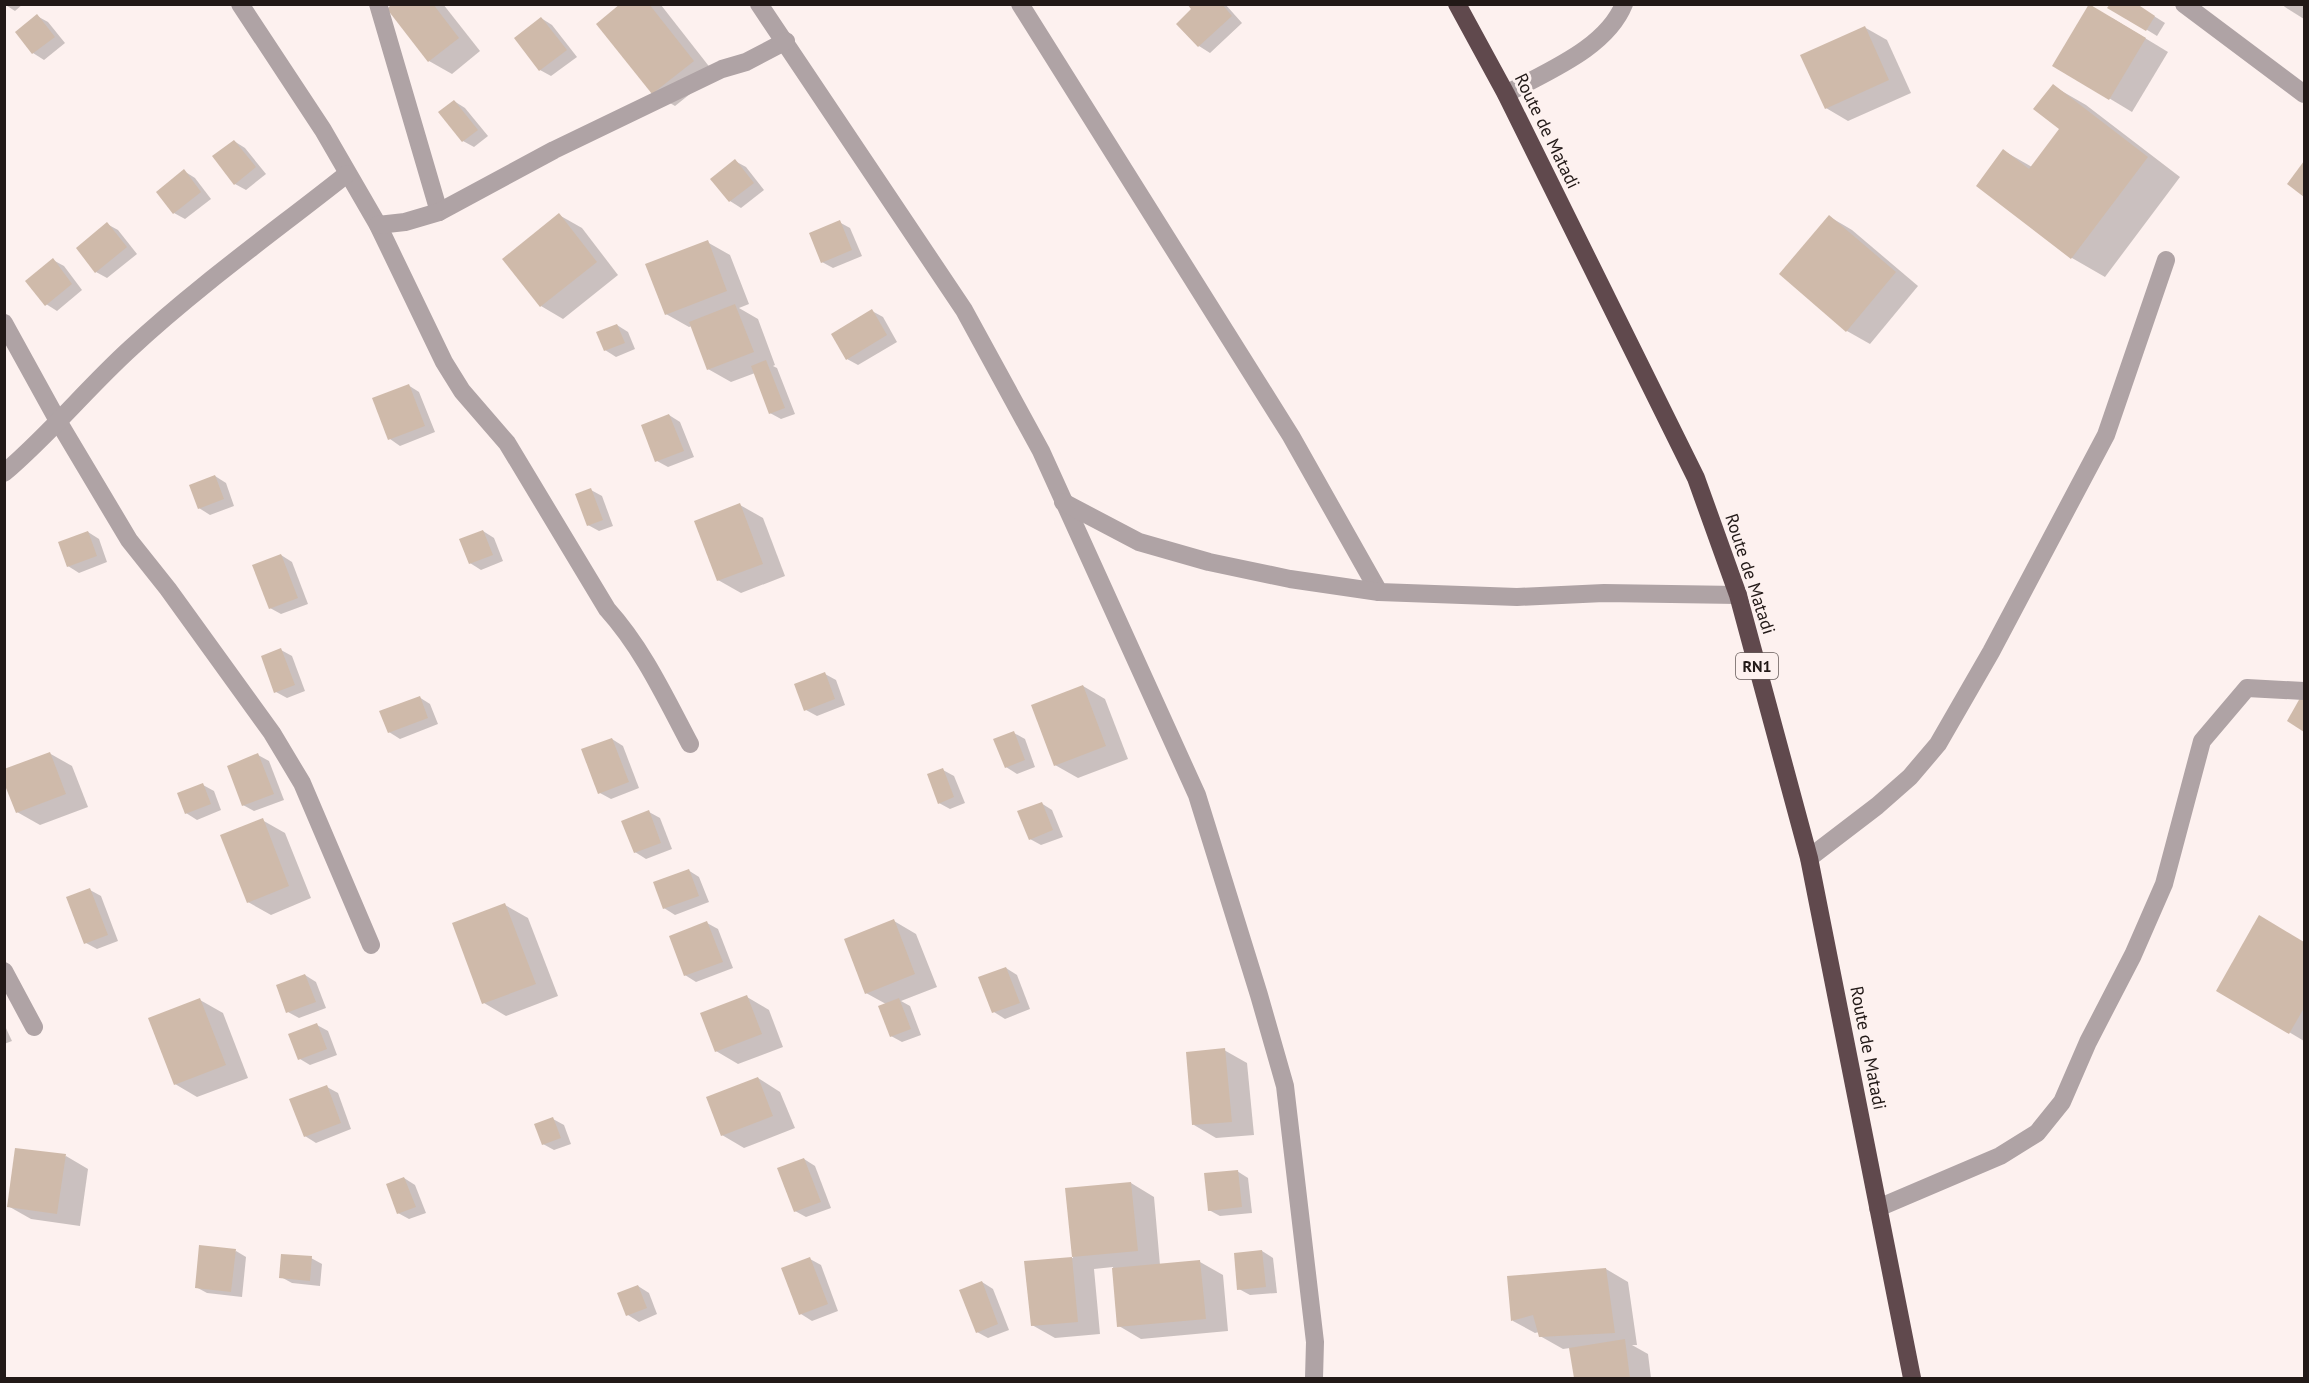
<svg xmlns="http://www.w3.org/2000/svg" width="2309" height="1383" font-family="'PT Sans',sans-serif">
<rect width="100%" height="100%" fill="#fdf1ef"/>
<g fill="#0003">
<polygon points="4,4 23,4 15,11"/>
<polygon points="394,4 443,4 480,51 452,74 429,61"/>
<polygon points="623,4 661,5 715,74 675,106 653,93"/>
<polygon points="1189,4 1225,4 1242,23 1210,53 1199,46 1193,9"/>
<polygon points="2135,4 2165,23 2157,36 2110,7"/>
<polygon points="2281,4 2304,4 2304,19 2285,7"/>
<polygon points="37,16 48,22 65,43 44,60 33,53 17,32"/>
<polygon points="541,18 552,25 577,57 551,76 540,70 516,38"/>
<polygon points="2112,18 2168,52 2132,112 2054,65"/>
<polygon points="1864,27 1887,40 1911,93 1848,121 1826,108"/>
<polygon points="2053,86 2086,105 2180,177 2105,277 2072,258 2004,151 2032,167 2061,129"/>
<polygon points="454,101 465,108 488,136 474,147 463,141"/>
<polygon points="234,141 245,148 266,174 246,190 235,184"/>
<polygon points="735,161 746,167 764,190 741,208 730,201 712,179"/>
<polygon points="184,171 195,178 211,199 185,219 174,213"/>
<polygon points="559,215 582,228 618,275 563,319 541,306"/>
<polygon points="1830,217 1852,230 1918,286 1870,344 1847,331 1781,274"/>
<polygon points="839,222 850,228 862,256 833,268 822,262"/>
<polygon points="107,224 118,230 137,254 107,278 96,272"/>
<polygon points="707,242 730,255 749,304 739,308 758,319 775,365 773,366 777,368 795,414 781,419 770,413 755,373 731,382 708,369 692,326 689,327 666,314"/>
<polygon points="53,260 64,266 82,290 57,311 46,304"/>
<polygon points="872,311 883,317 897,342 858,365 847,359"/>
<polygon points="617,325 628,332 635,349 616,357 605,350"/>
<polygon points="408,385 419,392 435,432 400,446 390,439"/>
<polygon points="669,415 680,422 694,457 668,467 657,461"/>
<polygon points="215,476 226,483 234,506 210,515 199,508"/>
<polygon points="591,490 602,496 613,526 599,531 588,525"/>
<polygon points="740,505 763,518 785,576 741,593 718,580"/>
<polygon points="483,531 494,538 503,561 481,570 470,563"/>
<polygon points="88,532 99,539 107,562 79,573 68,566"/>
<polygon points="281,555 292,562 308,604 281,614 270,608"/>
<polygon points="281,650 292,656 305,691 287,698 276,692"/>
<polygon points="825,674 836,680 845,705 817,716 806,710"/>
<polygon points="1083,686 1105,699 1128,759 1078,778 1055,765"/>
<polygon points="419,697 430,704 438,724 400,739 389,732"/>
<polygon points="1014,733 1025,739 1035,767 1017,774 1006,767"/>
<polygon points="612,739 623,746 639,788 611,799 600,793"/>
<polygon points="49,753 72,766 88,807 40,825 17,812"/>
<polygon points="258,755 269,761 284,800 254,811 243,805"/>
<polygon points="943,770 954,776 965,803 950,809 939,803"/>
<polygon points="203,785 214,791 221,810 197,820 186,813"/>
<polygon points="1041,803 1052,810 1063,837 1041,845 1030,839"/>
<polygon points="649,812 660,818 672,849 646,859 635,852"/>
<polygon points="262,820 285,833 311,898 271,915 248,902"/>
<polygon points="688,870 699,877 709,902 675,915 664,908"/>
<polygon points="90,890 101,896 118,941 97,949 86,943"/>
<polygon points="505,905 528,918 558,996 506,1016 484,1003"/>
<polygon points="2260,917 2304,943 2304,1041 2218,990"/>
<polygon points="894,921 916,934 937,987 901,1001 910,1006 921,1035 902,1042 891,1036 886,1004 866,993"/>
<polygon points="707,923 718,929 733,968 696,982 685,975"/>
<polygon points="1006,968 1017,975 1030,1009 1005,1019 994,1012"/>
<polygon points="305,975 316,982 326,1008 299,1018 288,1012"/>
<polygon points="747,997 769,1010 783,1047 738,1064 716,1051"/>
<polygon points="200,1000 223,1013 248,1078 197,1097 175,1084"/>
<polygon points="4,1024 12,1041 4,1044"/>
<polygon points="317,1025 328,1031 337,1055 310,1065 300,1059"/>
<polygon points="1224,1050 1247,1063 1254,1135 1216,1138 1194,1125"/>
<polygon points="758,1078 780,1092 795,1128 744,1148 722,1135"/>
<polygon points="327,1087 338,1093 351,1129 316,1143 305,1136"/>
<polygon points="553,1119 564,1125 571,1144 554,1150 543,1144"/>
<polygon points="66,1156 88,1169 80,1226 31,1219 8,1206"/>
<polygon points="804,1159 815,1166 831,1208 806,1217 795,1211"/>
<polygon points="1237,1171 1248,1178 1252,1213 1220,1216 1209,1210"/>
<polygon points="404,1178 415,1185 426,1213 409,1219 398,1213"/>
<polygon points="1131,1183 1154,1197 1160,1265 1200,1262 1223,1275 1228,1331 1141,1339 1119,1326 1113,1267 1094,1269 1100,1334 1055,1338 1032,1325 1026,1262 1073,1258 1067,1189"/>
<polygon points="236,1251 246,1257 242,1297 207,1293 196,1287"/>
<polygon points="1262,1251 1273,1258 1277,1293 1250,1295 1239,1289"/>
<polygon points="311,1258 322,1264 320,1286 292,1283 281,1277"/>
<polygon points="810,1259 821,1265 838,1311 812,1321 801,1314"/>
<polygon points="1606,1269 1628,1282 1637,1345 1632,1345 1648,1354 1651,1378 1575,1378 1570,1348 1563,1349 1540,1336 1539,1332 1535,1333 1513,1321 1508,1277"/>
<polygon points="982,1282 993,1289 1009,1330 988,1338 977,1332"/>
<polygon points="638,1286 649,1293 657,1314 639,1322 628,1315"/>
</g>
<g fill="#cfbaaa">
<polygon points="392,4 433,4 459,38 428,62 387,9"/>
<polygon points="620,4 649,4 694,61 652,94 596,24"/>
<polygon points="1187,4 1222,4 1232,16 1198,47 1176,24 1191,9"/>
<polygon points="2089,4 2146,38 2109,100 2052,66"/>
<polygon points="2110,4 2137,4 2155,16 2146,31 2107,8"/>
<polygon points="37,14 55,37 32,54 15,32"/>
<polygon points="541,17 567,50 539,71 514,38"/>
<polygon points="1865,26 1889,80 1825,109 1800,55"/>
<polygon points="2053,84 2148,157 2071,259 1976,186 2003,149 2029,169 2059,129 2033,109"/>
<polygon points="454,100 478,130 462,142 438,112"/>
<polygon points="234,140 256,167 234,185 212,156"/>
<polygon points="735,159 754,183 729,202 710,179"/>
<polygon points="2304,161 2304,197 2287,184"/>
<polygon points="184,169 201,192 173,214 156,192"/>
<polygon points="559,213 597,262 540,307 502,259"/>
<polygon points="1829,215 1896,272 1846,332 1779,274"/>
<polygon points="840,220 852,250 821,263 809,233"/>
<polygon points="107,222 127,247 95,273 76,248"/>
<polygon points="708,240 727,291 665,315 645,264"/>
<polygon points="53,258 72,284 45,306 25,281"/>
<polygon points="735,304 754,352 707,370 689,322"/>
<polygon points="872,309 887,335 846,360 831,334"/>
<polygon points="617,324 625,343 604,351 596,332"/>
<polygon points="766,360 785,408 769,414 751,366"/>
<polygon points="409,384 425,426 388,440 372,398"/>
<polygon points="669,414 684,451 655,462 641,425"/>
<polygon points="215,475 224,499 198,509 189,485"/>
<polygon points="591,488 603,520 587,526 575,494"/>
<polygon points="740,503 763,564 717,581 694,521"/>
<polygon points="483,530 493,555 469,564 459,539"/>
<polygon points="88,531 97,556 67,567 58,542"/>
<polygon points="281,554 298,598 269,609 252,565"/>
<polygon points="281,648 295,685 274,693 261,656"/>
<polygon points="825,672 835,699 804,711 794,684"/>
<polygon points="1083,685 1106,746 1054,766 1031,705"/>
<polygon points="2304,691 2304,732 2287,721"/>
<polygon points="420,696 428,718 388,733 379,711"/>
<polygon points="1014,731 1025,760 1005,768 993,739"/>
<polygon points="612,738 629,782 598,794 581,749"/>
<polygon points="50,752 66,794 16,813 4,783 4,769"/>
<polygon points="258,753 274,794 242,806 227,766"/>
<polygon points="943,768 954,797 938,804 927,774"/>
<polygon points="203,783 211,804 185,814 177,793"/>
<polygon points="1042,802 1053,830 1029,840 1017,811"/>
<polygon points="649,810 661,843 634,853 621,821"/>
<polygon points="263,818 289,886 247,903 220,835"/>
<polygon points="689,869 699,896 663,909 653,882"/>
<polygon points="90,888 108,935 84,944 66,897"/>
<polygon points="505,903 536,984 482,1004 452,923"/>
<polygon points="2259,915 2304,942 2304,1008 2289,1034 2216,991"/>
<polygon points="894,919 915,974 865,994 844,939"/>
<polygon points="707,921 723,962 684,976 669,936"/>
<polygon points="1006,967 1020,1003 992,1013 978,977"/>
<polygon points="305,974 316,1002 286,1013 276,985"/>
<polygon points="747,995 762,1034 715,1052 700,1013"/>
<polygon points="200,998 226,1065 174,1085 148,1018"/>
<polygon points="899,998 911,1029 890,1037 878,1006"/>
<polygon points="317,1023 327,1049 298,1060 288,1034"/>
<polygon points="1225,1048 1232,1122 1192,1125 1186,1052"/>
<polygon points="758,1077 773,1116 721,1136 706,1097"/>
<polygon points="327,1085 341,1123 304,1137 289,1099"/>
<polygon points="553,1117 561,1138 542,1145 534,1124"/>
<polygon points="15,1148 66,1154 57,1214 7,1207"/>
<polygon points="804,1158 821,1202 794,1212 777,1168"/>
<polygon points="1238,1170 1242,1207 1208,1211 1204,1173"/>
<polygon points="404,1177 416,1207 397,1214 386,1184"/>
<polygon points="1131,1182 1138,1251 1072,1257 1065,1188"/>
<polygon points="199,1245 236,1249 231,1292 195,1288"/>
<polygon points="1262,1250 1266,1287 1237,1290 1234,1253"/>
<polygon points="281,1254 312,1256 310,1281 279,1278"/>
<polygon points="810,1257 828,1304 799,1315 781,1268"/>
<polygon points="1072,1257 1078,1322 1031,1326 1024,1261"/>
<polygon points="1200,1260 1206,1319 1117,1327 1112,1268"/>
<polygon points="1606,1268 1615,1333 1539,1337 1533,1315 1511,1321 1507,1276"/>
<polygon points="982,1281 998,1324 976,1333 959,1290"/>
<polygon points="638,1285 647,1308 626,1316 617,1293"/>
<polygon points="1625,1339 1630,1378 1574,1378 1569,1348"/>
</g>
<g fill="none" stroke-linecap="round" stroke-linejoin="round">
<g stroke="#afa3a5" stroke-width="18">
<path d="M240 4 323 130 378 225 444 362 462 391 507 443 607 609C643 649 665 697 690 744"/>
<polyline points="378,4 439,212"/>
<polyline points="759,4 964,310 1041,451 1197,795 1259,995 1285,1086 1315,1342 1314,1378"/>
<polyline points="1020,4 1291,436 1379,592"/>
<polyline points="2184,4 2304,94"/>
<path d="M1506 94C1545 72 1606 49 1624 4"/>
<polyline points="378,225 405,222 439,212 554,150 722,69 746,62 786,41"/>
<polyline points="4,323 58,421 129,540 168,589 272,733 302,783 371,945"/>
<path d="M4 473C50 434 87 388 131 348 199 285 275 231 347 174"/>
<polyline points="1063,502 1139,542 1209,562 1290,579 1379,592 1517,597 1604,593 1738,595"/>
<polyline points="1809,858 1877,806 1910,777 1938,744 1991,652 2106,435 2166,260"/>
<polyline points="4,971 34,1027"/>
<polyline points="1878,1208 2000,1156 2037,1133 2062,1102 2088,1042 2133,955 2164,884 2202,741 2247,688 2304,691"/>
</g>
<polyline stroke="#60494d" stroke-width="18" points="1457,4 1506,94 1696,478 1738,595 1809,858 1912,1378"/>
</g>
<g text-anchor="middle" stroke-width="6" stroke-linejoin="round" paint-order="stroke">
<rect fill="#fdf1ef" stroke="#645a58" stroke-width="1.5" x="1736" y="653" width="42" height="26" rx="4.5"/>
<g font-size="16" font-weight="bold" fill="#221917">
<text x="1757" y="672">RN1</text>
</g>
<g font-size="18" fill="#221917" stroke="#fdf1ef">
<text transform="translate(1547 131) rotate(64)" y="6">Route de Matadi</text>
<text transform="translate(1750 574) rotate(72)" y="6">Route de Matadi</text>
<text transform="translate(1868 1048) rotate(79)" y="6">Route de Matadi</text>
</g>
</g>
<rect width="2309" height="1383" fill="none" stroke="#221917" stroke-width="12"/>
</svg>
